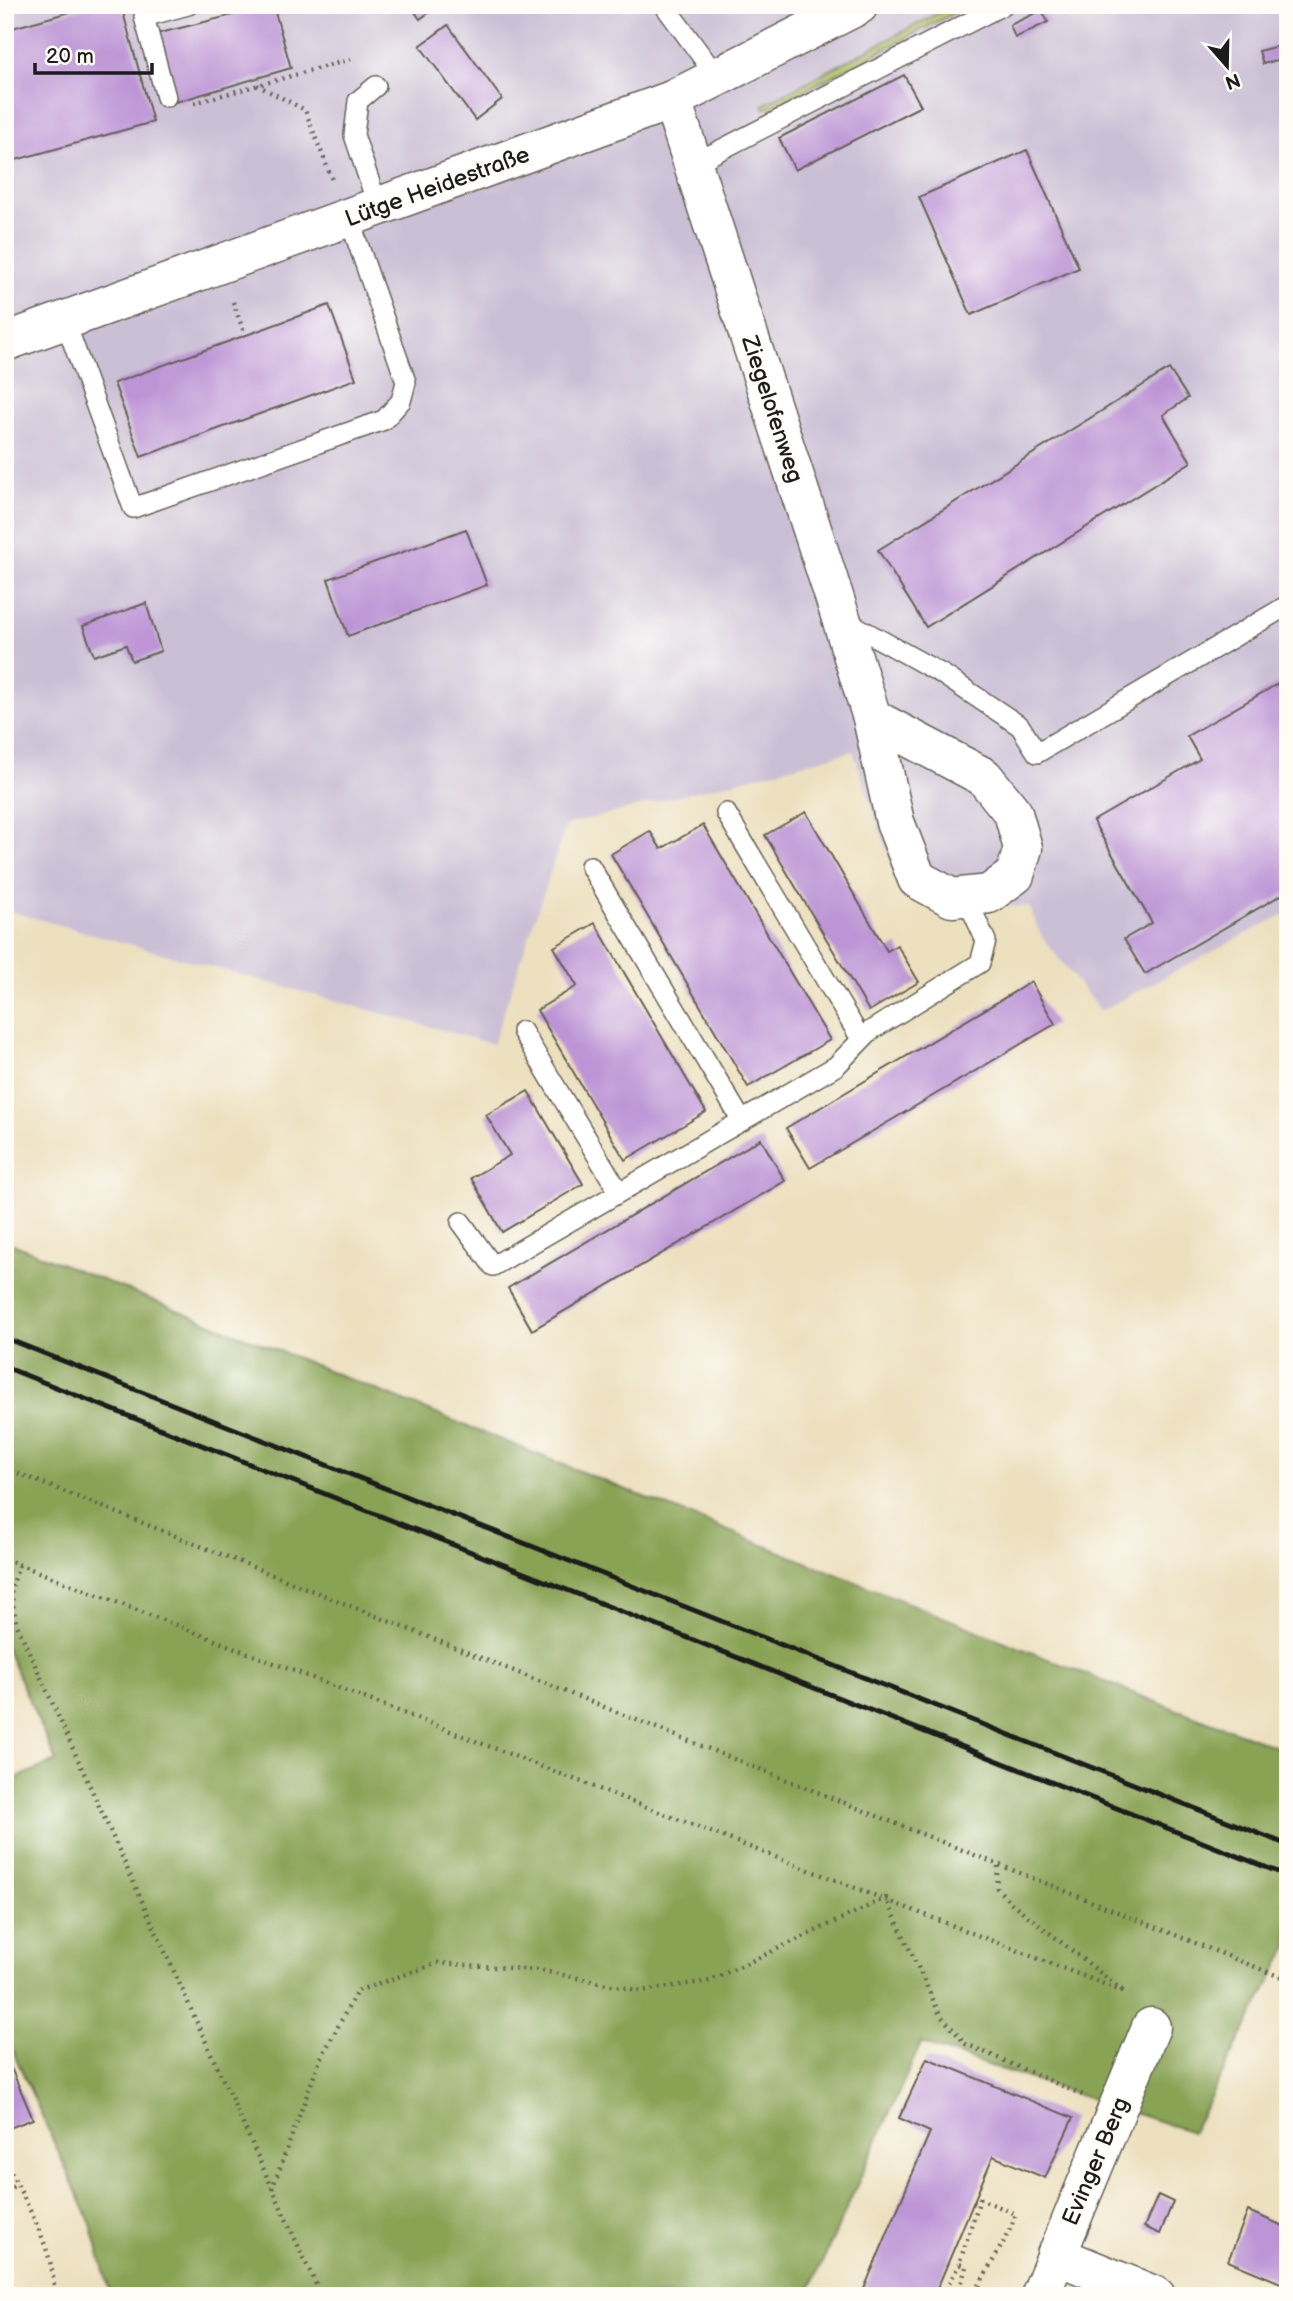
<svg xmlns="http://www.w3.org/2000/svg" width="1293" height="2301" font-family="'Balsamiq Sans',sans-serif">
<rect width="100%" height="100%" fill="#fdfcf7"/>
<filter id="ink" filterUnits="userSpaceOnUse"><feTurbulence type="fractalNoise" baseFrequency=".0143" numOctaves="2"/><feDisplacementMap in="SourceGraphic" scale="14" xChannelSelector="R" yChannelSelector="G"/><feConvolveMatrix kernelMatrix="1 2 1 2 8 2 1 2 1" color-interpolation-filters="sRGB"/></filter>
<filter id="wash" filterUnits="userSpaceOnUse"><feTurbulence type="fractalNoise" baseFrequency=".00686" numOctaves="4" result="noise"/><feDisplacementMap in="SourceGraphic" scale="28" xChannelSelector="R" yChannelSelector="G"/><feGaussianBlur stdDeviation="1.57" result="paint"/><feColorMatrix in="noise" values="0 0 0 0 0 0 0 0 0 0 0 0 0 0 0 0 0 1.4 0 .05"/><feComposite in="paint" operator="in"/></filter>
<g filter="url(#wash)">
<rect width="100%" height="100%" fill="#ede0bf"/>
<polygon fill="#cbbfd5" points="5,5 1288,5 1288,912 1100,1011 1042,937 1029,907 903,898 853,751 566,825 493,1044 5,910"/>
<polygon fill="#acbb5d" stroke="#646c3c" stroke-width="2" points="954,5 969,5 784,101 765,109 763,105"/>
<polygon fill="#89a354" stroke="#526038" stroke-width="2" points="5,1241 1143,1697 1288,1751 1288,1947 1192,2132 921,2043 807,2296 111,2296 91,2224 5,2034 5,1783 56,1761 5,1646"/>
<g id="blocks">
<g fill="#bd95d6">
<polygon points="95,5 121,5 153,122 5,163 5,30"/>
<polygon points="273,5 291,68 176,102 156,34"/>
<polygon points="410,5 439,5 420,19"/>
<polygon points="1042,10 1048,22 1015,38 1010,25"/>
<polygon points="448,25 502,99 475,120 420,46"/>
<polygon points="1288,43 1288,57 1263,64 1259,51"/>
<polygon points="904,75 921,106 795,170 779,138"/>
<polygon points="1027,150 1079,268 971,315 919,197"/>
<polygon points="329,305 356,379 141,457 114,383"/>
<polygon points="1169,369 1188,398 1163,415 1191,462 926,627 878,550"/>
<polygon points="466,529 487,585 348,636 328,579"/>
<polygon points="146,603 161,651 132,661 126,645 94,656 83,626"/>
<polygon points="1288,678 1288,891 1145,974 1124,939 1152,923 1093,821 1200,759 1187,736"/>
<polygon points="806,812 887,951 897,945 919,982 869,1011 765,835"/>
<polygon points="703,825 830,1040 748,1087 611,854 650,831 661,849"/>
<polygon points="595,923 706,1112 625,1160 537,1010 577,986 554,947"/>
<polygon points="1031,982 1055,1024 810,1168 786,1128"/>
<polygon points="528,1091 583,1184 502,1232 471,1178 510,1155 486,1115"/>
<polygon points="761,1139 785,1181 532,1330 508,1288"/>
<polygon points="5,2054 33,2119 7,2129 5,2125"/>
<polygon points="927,2058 1073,2118 1045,2178 993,2156 934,2296 861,2296 930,2132 899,2118"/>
<polygon points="1158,2195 1173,2202 1160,2234 1144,2227"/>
<polygon points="1248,2211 1288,2228 1288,2286 1228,2261"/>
</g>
</g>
</g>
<g filter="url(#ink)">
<use href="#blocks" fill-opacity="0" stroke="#656155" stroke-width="2"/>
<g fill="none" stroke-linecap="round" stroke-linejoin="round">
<defs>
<g id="lane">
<polyline points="664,5 717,77"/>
<polyline points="376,86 358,101 354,135 378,207"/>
<polyline points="166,97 144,17 188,5"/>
<polyline points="693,164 1003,5"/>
<polyline points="65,321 133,508 384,420 401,401 406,382 349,218"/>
<polyline points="843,619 942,674 1020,726 1037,753 1288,605"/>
<polyline points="726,813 861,1039"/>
<polyline points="590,866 742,1121"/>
<polyline points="522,1031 619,1192"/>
<polyline points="461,1222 493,1266 836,1066 870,1031 980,963 986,941 966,897"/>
</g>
<g id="street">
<polyline points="672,100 841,618 872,718 895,822 917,879 952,898 989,894 1015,875 1023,848 1013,813 984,777 872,718"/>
<polyline points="5,342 672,100 859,5"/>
<polyline points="1056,2255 1156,2296"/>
<polyline points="1040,2296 1151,2027"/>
</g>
</defs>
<use href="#lane" stroke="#656155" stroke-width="22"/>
<use href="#street" stroke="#656155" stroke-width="41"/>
<g stroke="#656155" stroke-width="4.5" stroke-dasharray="2 5" stroke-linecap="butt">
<polyline points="257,85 305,110 333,182"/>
<polyline points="194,103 352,59"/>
<polyline points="233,302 245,335"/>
<polyline points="5,1468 1288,1980"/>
<polyline points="5,1559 1127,1993"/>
<polyline points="19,1565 11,1590 16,1623 321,2296"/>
<polyline points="998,1866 997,1888 1009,1901 1122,1990"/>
<path d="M5 2160C24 2201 56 2250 54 2296"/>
<polyline points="272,2189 320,2060 357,1991 438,1963 539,1970 641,1991 709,1981 886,1898 940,2015 966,2044 1083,2095"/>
<polyline points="5,2190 17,2185"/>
<polyline points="943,2296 959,2264"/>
<polyline points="958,2296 966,2267 959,2264 980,2199 1016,2214 1008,2234 973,2296"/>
</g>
<use href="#lane" stroke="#fff" stroke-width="19"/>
<use href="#street" stroke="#fff" stroke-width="38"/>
<g stroke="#1c1c1c" stroke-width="5">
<polyline points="5,1338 1288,1845"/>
<polyline points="5,1367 1288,1876"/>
</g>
</g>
</g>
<g text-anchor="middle" stroke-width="5" stroke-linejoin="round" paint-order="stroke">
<g font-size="23" fill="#1c1c1c" stroke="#fdfcf7">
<text transform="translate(437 186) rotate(-20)" y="8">Lütge Heidestraße</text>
<text transform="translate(773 409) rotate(72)" y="8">Ziegelofenweg</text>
<text transform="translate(1095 2161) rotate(-67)" y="8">Evinger Berg</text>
</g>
</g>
<rect width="1293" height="2301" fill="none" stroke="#fdfcf7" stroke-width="28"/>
<g transform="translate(1227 66) rotate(160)" stroke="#fdfcf7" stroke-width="5" paint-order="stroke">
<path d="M0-5L12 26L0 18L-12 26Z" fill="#1c1c1c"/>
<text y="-10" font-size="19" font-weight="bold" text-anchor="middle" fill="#1c1c1c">N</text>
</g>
<path d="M35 63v10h117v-10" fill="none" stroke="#1c1c1c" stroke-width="3.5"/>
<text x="46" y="63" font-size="21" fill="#1c1c1c" stroke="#fdfcf7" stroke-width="5" paint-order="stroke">20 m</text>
</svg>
